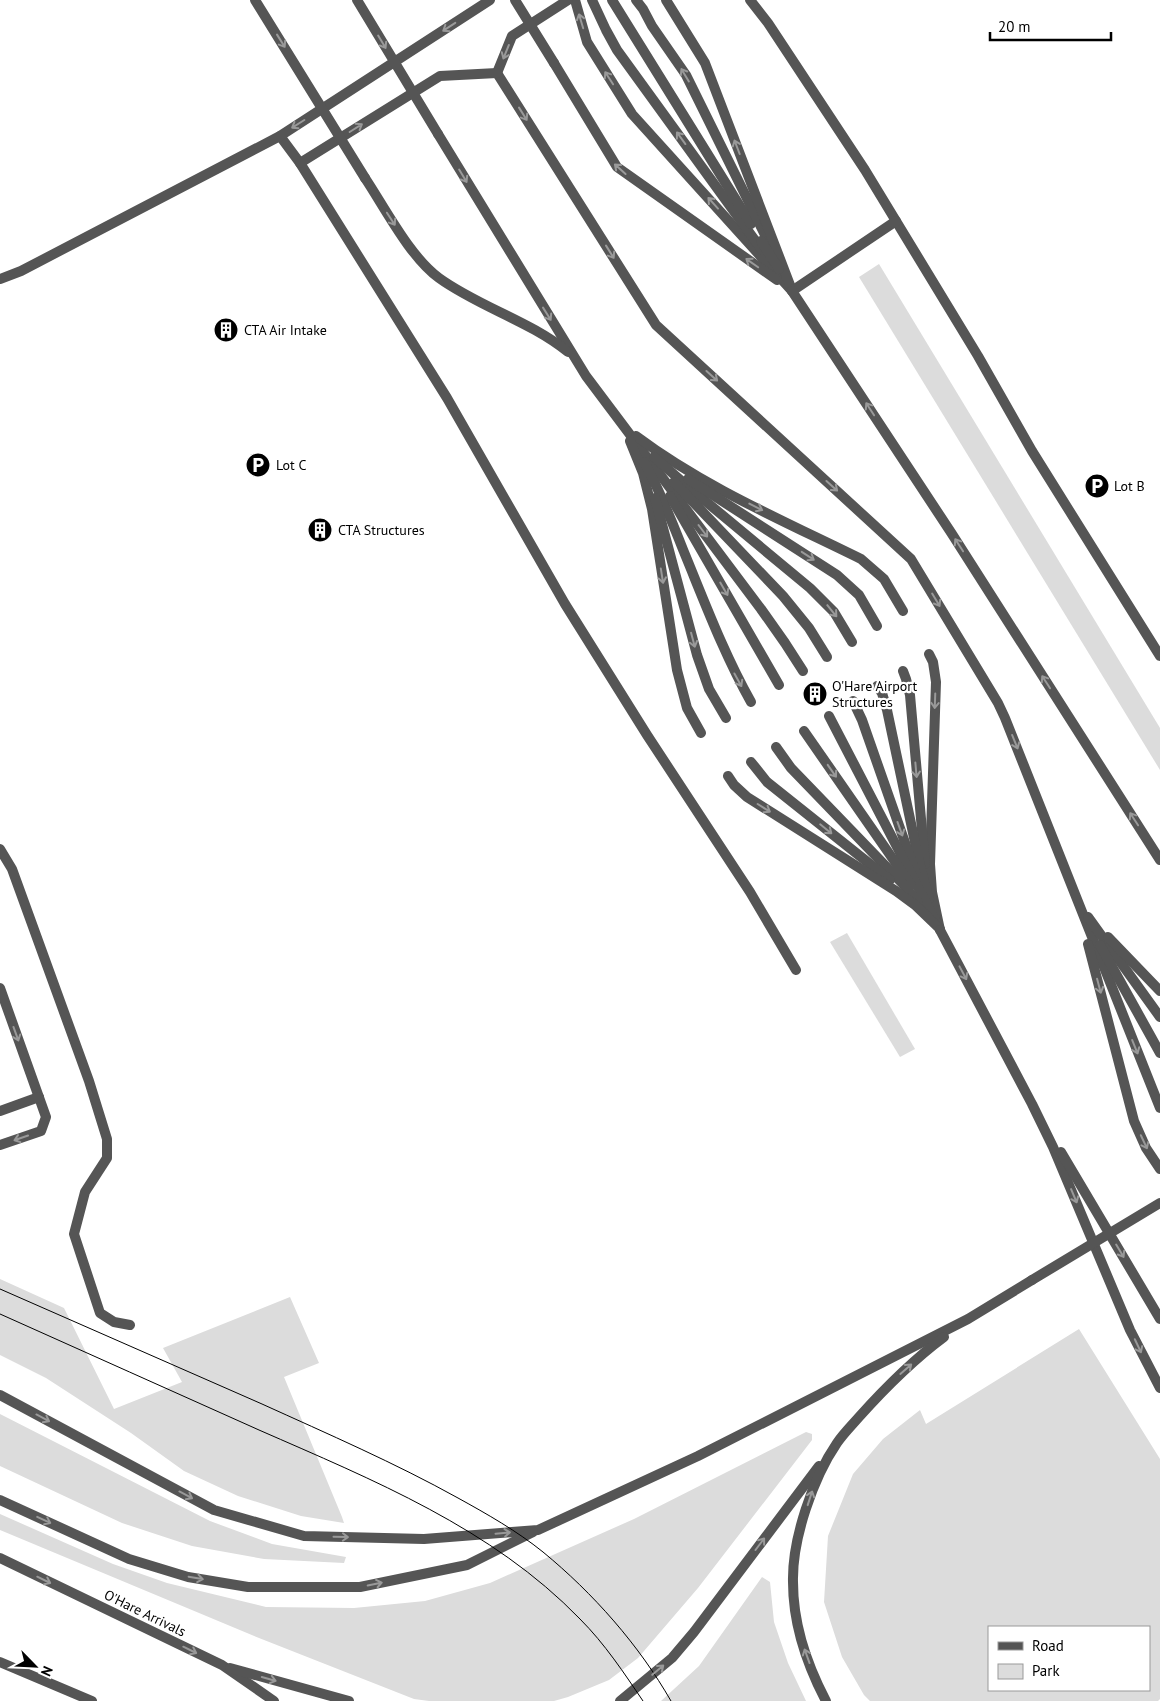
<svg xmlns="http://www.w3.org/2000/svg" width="1160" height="1701" font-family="'PT Sans',sans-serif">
<rect width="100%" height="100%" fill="#fff"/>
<g fill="#dcdcdc" fill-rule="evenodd">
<polygon points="879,264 1160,728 1160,770 859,277"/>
<polygon points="847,933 915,1049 900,1057 830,942"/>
<polygon points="0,1279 64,1308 114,1409 182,1382 163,1348 290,1297 319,1363 284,1377 342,1517 344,1523 301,1516 238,1496 184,1471 131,1433 46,1378 0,1355"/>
<path d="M1079 1329 1160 1459V1699L1158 1701H870L864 1695 842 1657 824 1602 828 1536 853 1474 883 1439 920 1410 926 1424ZM989 1627H1149V1690H989Z"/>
<polygon points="0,1414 210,1521 272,1544 346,1557 344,1563 264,1559 192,1546 122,1523 0,1466"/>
<polygon points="806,1432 812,1434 812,1440 698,1588 638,1658 609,1680 568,1697 554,1701 429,1701 414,1699 259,1638 0,1530 0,1514 113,1564 167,1583 266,1607 354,1608 425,1601 490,1583 634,1519"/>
<polygon points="762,1577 770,1582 774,1622 788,1663 806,1701 661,1701 699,1666"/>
</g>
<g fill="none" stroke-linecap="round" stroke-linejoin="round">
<g stroke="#555" stroke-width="10">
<polyline points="575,0 587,42 632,114 792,291"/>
<polyline points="592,0 606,30 617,50 762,250"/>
<polyline points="612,0 751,224"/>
<polyline points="636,0 643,9 652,26 686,75 770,245"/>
<polyline points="666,0 705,63 790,285"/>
<polyline points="750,0 768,23 865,170 978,356 1032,451 1160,656"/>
<polyline points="554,63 617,167 777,280"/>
<polyline points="497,73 656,325 911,559 998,703 1005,718 1160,1108"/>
<polyline points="497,73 512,36 568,0"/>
<polyline points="438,134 586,376 761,609 785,643 803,671"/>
<polyline points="280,136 300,163 447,398 565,604 647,735 750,892 796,970"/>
<polyline points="300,163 440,76 497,73"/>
<path d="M365 178C385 208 410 257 439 278 479 307 530 321 568 352"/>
<polyline points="761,241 779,269"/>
<polyline points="0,279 21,271 280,136 490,0"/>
<polyline points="792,291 896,221"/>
<path d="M636 436C704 487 784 521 861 559L884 579 903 611"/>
<polyline points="630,441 643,473 652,509 677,670 687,708 701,733"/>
<polyline points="654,457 686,485 810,588 834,612 852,642"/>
<path d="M644 462C660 490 672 522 684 552 705 603 724 654 751 702"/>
<polyline points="688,479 837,575 859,595 877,626"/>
<polyline points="674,482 783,596 809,628 827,657"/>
<polyline points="670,496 779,685"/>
<polyline points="655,498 697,655 709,689 726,718"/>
<polyline points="929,654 933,662 936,682 930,864 932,892 940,930"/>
<polyline points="903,671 906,679 910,695 925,864"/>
<polyline points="877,686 882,693 887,710 920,866 929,899"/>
<polyline points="853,701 862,720 916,874"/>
<polyline points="829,716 935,920"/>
<polyline points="804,731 911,885"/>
<polyline points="776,747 791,768 902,883 918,902"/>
<polyline points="751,762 767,782 890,880"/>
<polyline points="728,776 734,785 747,797 896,891 915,905 940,929"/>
<polyline points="0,849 12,869 89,1081 107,1139 107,1158 85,1192 74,1234 100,1313 114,1322 130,1325"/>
<polyline points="1088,917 1160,1017"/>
<polyline points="1108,937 1160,991"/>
<polyline points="1088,944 1134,1121 1146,1148 1160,1169"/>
<polyline points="1100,945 1160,1053"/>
<polyline points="0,988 46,1117 41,1131 0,1145"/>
<polyline points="0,1111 39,1097"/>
</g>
<g stroke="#555" stroke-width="10">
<polyline points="792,291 952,534 1160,860"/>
<polyline points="940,930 1032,1104 1053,1147 1130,1330 1160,1388"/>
<polyline points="1061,1152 1160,1319"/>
<polyline points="0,1395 214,1510 304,1536 424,1539 538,1530 698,1456 968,1319 1032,1280"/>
<polyline points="0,1500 129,1559 188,1577 248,1587 360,1587 467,1565 533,1532"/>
<polyline points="0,1558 222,1665 274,1701"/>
<polyline points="0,1662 92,1701"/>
<polyline points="230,1668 349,1701"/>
<polyline points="620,1701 672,1658 694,1632 819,1466"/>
<path d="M826 1701C807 1665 793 1624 793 1582 792 1539 813 1478 837 1443 843 1434 852 1425 859 1417 885 1388 913 1360 944 1337"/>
</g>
<g stroke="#000" stroke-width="1">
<path d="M0 1289C87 1327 175 1366 262 1404 328 1434 395 1463 458 1498 487 1514 517 1531 543 1552 593 1593 639 1645 671 1701"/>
<path d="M0 1314C86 1353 173 1391 259 1430 373 1480 492 1528 580 1619 605 1644 624 1673 643 1701"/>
</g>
<g stroke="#555" stroke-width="10">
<polyline points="255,0 365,178"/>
<polyline points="357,0 438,134"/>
<polyline points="515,0 554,63"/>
</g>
<polyline stroke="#555" stroke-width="10" points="1032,1280 1160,1203"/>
</g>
<defs><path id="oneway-shaft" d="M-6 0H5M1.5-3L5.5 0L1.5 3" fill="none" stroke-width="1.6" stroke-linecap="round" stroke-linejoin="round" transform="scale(1.25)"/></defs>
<g stroke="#999">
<use href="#oneway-shaft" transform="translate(581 21) rotate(-107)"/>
<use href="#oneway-shaft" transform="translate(449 27) rotate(147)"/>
<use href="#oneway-shaft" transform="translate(281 41) rotate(58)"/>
<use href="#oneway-shaft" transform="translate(382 42) rotate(59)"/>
<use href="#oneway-shaft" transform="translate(506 52) rotate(112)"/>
<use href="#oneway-shaft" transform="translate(685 75) rotate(-121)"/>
<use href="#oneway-shaft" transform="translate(609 78) rotate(-123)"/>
<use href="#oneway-shaft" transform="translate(523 114) rotate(58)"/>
<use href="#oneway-shaft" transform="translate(298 124) rotate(148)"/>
<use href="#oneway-shaft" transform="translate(356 128) rotate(-32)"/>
<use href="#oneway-shaft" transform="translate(681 138) rotate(-126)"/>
<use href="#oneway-shaft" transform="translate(737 147) rotate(-111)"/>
<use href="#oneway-shaft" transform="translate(620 169) rotate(-138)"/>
<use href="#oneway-shaft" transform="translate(463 176) rotate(59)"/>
<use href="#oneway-shaft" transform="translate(713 203) rotate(-132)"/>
<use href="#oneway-shaft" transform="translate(391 219) rotate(57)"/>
<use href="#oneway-shaft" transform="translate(610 252) rotate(58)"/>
<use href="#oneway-shaft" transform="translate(752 263) rotate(-145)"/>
<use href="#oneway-shaft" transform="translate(547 314) rotate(58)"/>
<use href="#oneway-shaft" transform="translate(712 376) rotate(42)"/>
<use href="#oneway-shaft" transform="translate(870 409) rotate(-123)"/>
<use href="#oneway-shaft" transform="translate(832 486) rotate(42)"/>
<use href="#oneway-shaft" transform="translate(756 507) rotate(27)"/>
<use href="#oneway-shaft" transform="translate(703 531) rotate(53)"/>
<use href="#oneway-shaft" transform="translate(959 545) rotate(-123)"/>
<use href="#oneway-shaft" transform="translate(808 556) rotate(33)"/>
<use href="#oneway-shaft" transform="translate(662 576) rotate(81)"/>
<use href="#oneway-shaft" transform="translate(724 589) rotate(60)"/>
<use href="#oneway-shaft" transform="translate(936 600) rotate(59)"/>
<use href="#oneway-shaft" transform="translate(832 611) rotate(51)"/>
<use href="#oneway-shaft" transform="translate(693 640) rotate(75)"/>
<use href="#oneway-shaft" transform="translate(738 680) rotate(61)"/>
<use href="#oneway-shaft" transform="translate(1046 682) rotate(-123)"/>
<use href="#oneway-shaft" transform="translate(935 701) rotate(92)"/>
<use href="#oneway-shaft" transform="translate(1015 742) rotate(68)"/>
<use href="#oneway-shaft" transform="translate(916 770) rotate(85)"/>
<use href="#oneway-shaft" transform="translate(832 771) rotate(55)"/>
<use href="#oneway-shaft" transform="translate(764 808) rotate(32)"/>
<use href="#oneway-shaft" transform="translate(1134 819) rotate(-123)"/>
<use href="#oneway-shaft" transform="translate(826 829) rotate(39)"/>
<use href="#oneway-shaft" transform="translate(900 829) rotate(70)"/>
<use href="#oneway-shaft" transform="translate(963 973) rotate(62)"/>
<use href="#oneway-shaft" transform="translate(1099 986) rotate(75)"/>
<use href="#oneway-shaft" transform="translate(16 1034) rotate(70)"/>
<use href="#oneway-shaft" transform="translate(1135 1047) rotate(68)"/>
<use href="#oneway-shaft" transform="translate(21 1138) rotate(161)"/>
<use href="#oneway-shaft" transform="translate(1144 1142) rotate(65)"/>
<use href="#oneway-shaft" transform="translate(1074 1196) rotate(67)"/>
<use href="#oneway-shaft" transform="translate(1120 1251) rotate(59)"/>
<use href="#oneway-shaft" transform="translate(1138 1346) rotate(65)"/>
<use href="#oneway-shaft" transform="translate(906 1369) rotate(-41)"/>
<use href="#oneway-shaft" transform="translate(43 1418) rotate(28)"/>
<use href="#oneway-shaft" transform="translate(186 1495) rotate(28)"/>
<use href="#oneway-shaft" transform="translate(810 1498) rotate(-72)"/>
<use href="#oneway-shaft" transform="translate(44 1520) rotate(25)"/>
<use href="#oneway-shaft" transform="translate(503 1533) rotate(-5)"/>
<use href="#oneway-shaft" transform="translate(341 1537) rotate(1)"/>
<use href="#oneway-shaft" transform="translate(760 1544) rotate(-53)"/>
<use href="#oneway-shaft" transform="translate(196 1578) rotate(10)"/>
<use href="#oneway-shaft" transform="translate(44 1580) rotate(26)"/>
<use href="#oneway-shaft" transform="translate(375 1584) rotate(-12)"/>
<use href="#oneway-shaft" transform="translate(190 1650) rotate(26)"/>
<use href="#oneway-shaft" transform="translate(807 1656) rotate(-110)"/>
<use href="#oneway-shaft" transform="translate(658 1670) rotate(-40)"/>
<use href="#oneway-shaft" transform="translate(269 1679) rotate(16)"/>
</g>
<defs>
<symbol id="building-disc" viewBox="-11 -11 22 22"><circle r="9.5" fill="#000" stroke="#fff"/><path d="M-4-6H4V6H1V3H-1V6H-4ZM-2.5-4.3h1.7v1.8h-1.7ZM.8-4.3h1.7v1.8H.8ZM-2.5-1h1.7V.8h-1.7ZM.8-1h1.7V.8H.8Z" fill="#fff"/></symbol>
<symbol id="parking-disc" viewBox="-11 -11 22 22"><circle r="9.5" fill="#000" stroke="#fff"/><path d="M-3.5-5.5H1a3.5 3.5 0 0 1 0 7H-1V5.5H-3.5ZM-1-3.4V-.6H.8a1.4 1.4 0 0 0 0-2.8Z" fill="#fff"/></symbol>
</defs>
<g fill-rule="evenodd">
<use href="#building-disc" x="212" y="316" width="28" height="28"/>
<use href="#parking-disc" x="244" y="451" width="28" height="28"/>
<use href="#parking-disc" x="1083" y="472" width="28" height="28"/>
<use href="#building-disc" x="306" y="516" width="28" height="28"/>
<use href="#building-disc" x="801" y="680" width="28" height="28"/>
</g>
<g text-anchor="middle" stroke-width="4.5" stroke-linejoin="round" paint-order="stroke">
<g font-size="14" fill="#000" stroke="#fff" text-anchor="start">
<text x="244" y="335">CTA Air Intake</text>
<text x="276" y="470">Lot C</text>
<text x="1114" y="491">Lot B</text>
<text x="338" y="535">CTA Structures</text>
<text x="832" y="691">O'Hare Airport<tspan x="832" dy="16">Structures</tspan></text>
</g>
<g font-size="14" fill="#000" stroke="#fff">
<text transform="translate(145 1613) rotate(26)" y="5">O'Hare Arrivals</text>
</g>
</g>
<rect x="988" y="1626" width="162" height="65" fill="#ffffff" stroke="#999999"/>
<rect x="998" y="1642" width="25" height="8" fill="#555555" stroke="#999999"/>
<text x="1032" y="1651" font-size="15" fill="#000000">Road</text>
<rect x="998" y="1664" width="25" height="15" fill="#dcdcdc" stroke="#999999"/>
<text x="1032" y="1676" font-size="15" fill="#000000">Park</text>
<g transform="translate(35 1666) rotate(114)" stroke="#ffffff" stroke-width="4" paint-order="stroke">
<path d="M0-4L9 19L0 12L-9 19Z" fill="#000000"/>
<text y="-8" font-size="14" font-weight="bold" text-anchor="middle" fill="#000000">N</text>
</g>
<path d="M990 32v8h121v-8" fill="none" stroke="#000000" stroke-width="2.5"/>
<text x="998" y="32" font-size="15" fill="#000000" stroke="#ffffff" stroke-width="4" paint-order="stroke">20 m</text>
</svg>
